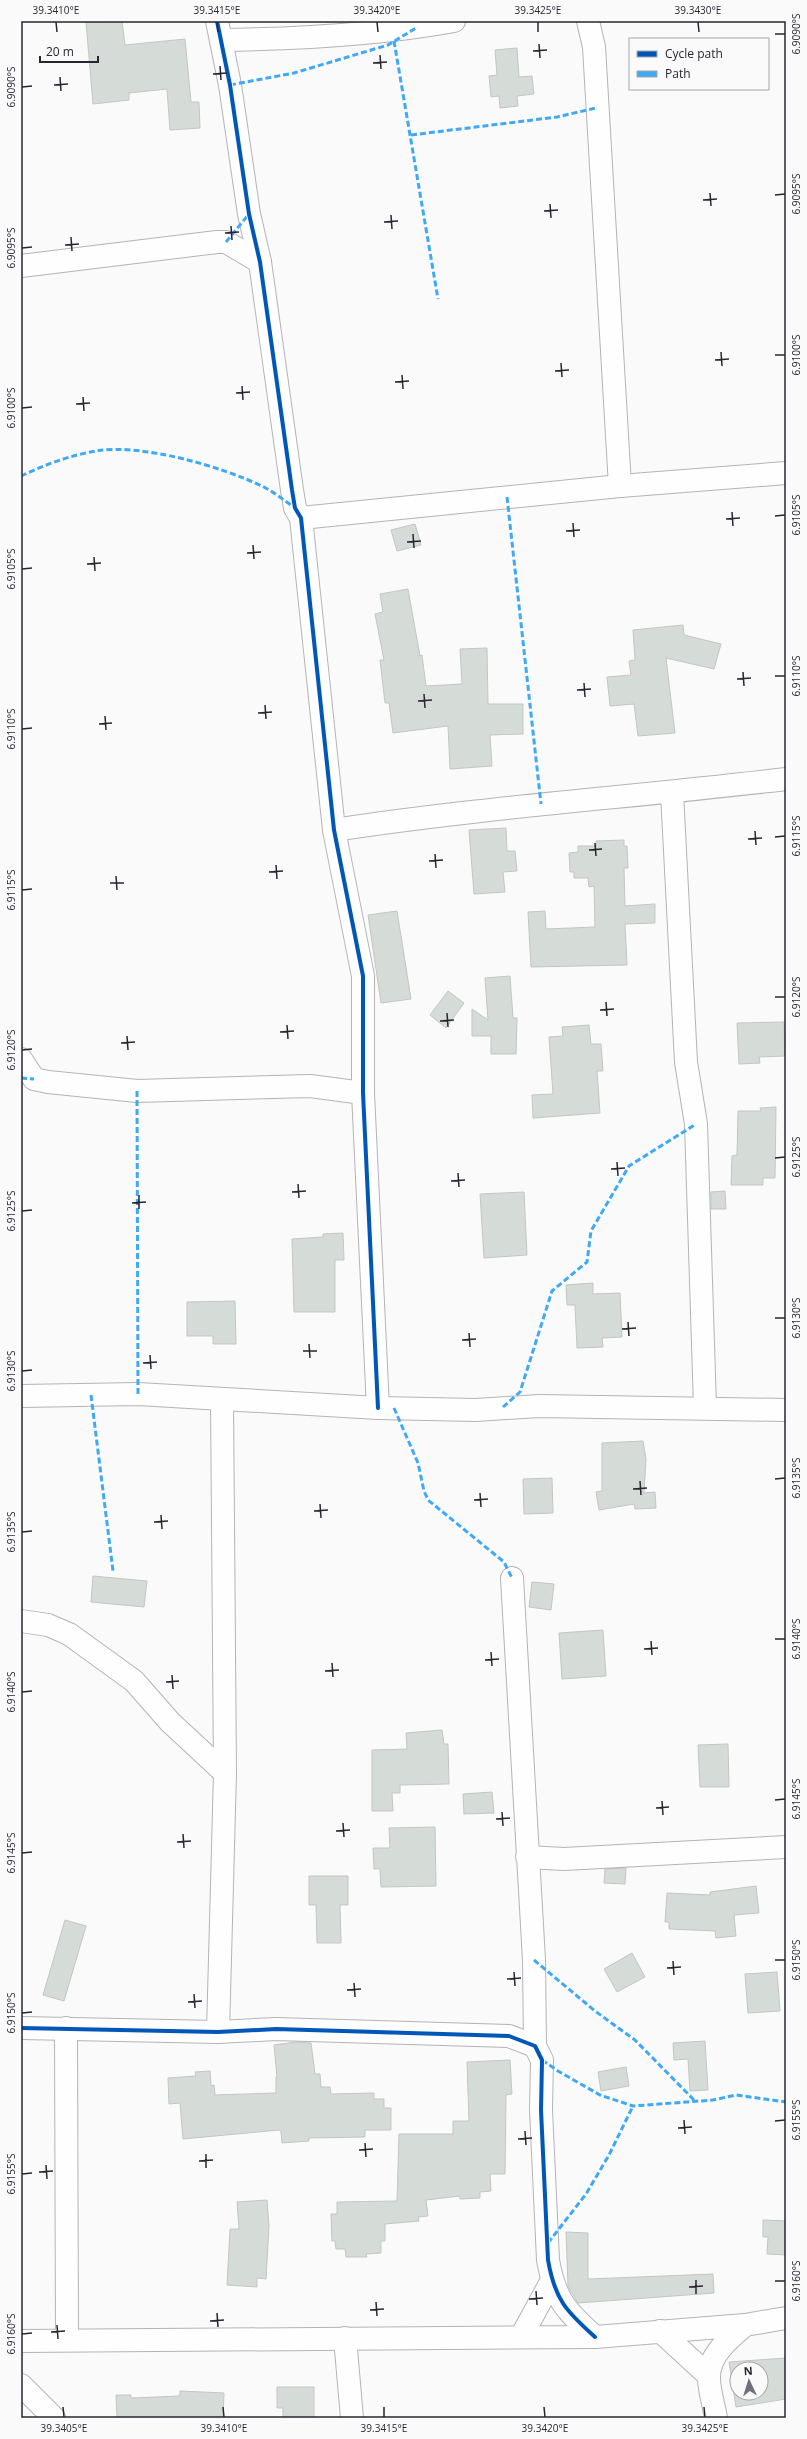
<svg xmlns="http://www.w3.org/2000/svg" width="807" height="2439" font-family="'Open Sans',sans-serif">
<rect width="100%" height="100%" fill="#fafafa"/>
<g fill="#d5dcd8" stroke="#c1c7c3" fill-rule="evenodd">
<polygon points="122,21 125,45 185,39 191,102 199,102 200,128 170,130 167,89 129,93 129,100 93,104 86,22"/>
<polygon points="517,48 519,77 532,76 534,94 517,96 518,106 500,108 499,96 491,97 489,76 497,75 495,50"/>
<polygon points="415,524 421,545 397,551 391,530"/>
<polygon points="408,589 420,656 422,655 426,686 462,684 460,649 487,648 488,704 523,704 523,734 490,735 492,766 450,769 448,726 393,733 389,703 385,703 380,660 384,660 375,614 383,612 380,594"/>
<polygon points="683,625 684,635 721,644 714,669 666,658 675,733 638,736 634,704 610,706 607,677 631,675 629,661 635,660 633,630"/>
<polygon points="506,828 507,851 515,851 517,871 503,872 505,892 474,894 469,830"/>
<polygon points="624,840 624,846 627,846 628,868 624,868 625,906 655,904 655,923 625,924 627,965 531,967 528,912 545,911 546,929 595,927 594,886 589,887 588,878 574,878 574,872 570,872 569,853 578,852 578,846 596,846 596,841"/>
<polygon points="397,911 411,999 381,1003 368,915"/>
<polygon points="510,976 513,1018 517,1018 516,1054 491,1054 491,1036 472,1036 472,1009 488,1020 485,978"/>
<polygon points="448,991 464,1003 446,1028 430,1015"/>
<polygon points="784,1022 785,1056 759,1057 760,1063 739,1064 737,1023"/>
<polygon points="589,1025 591,1044 601,1044 603,1071 597,1071 600,1113 533,1118 532,1095 553,1094 549,1037 563,1036 562,1027"/>
<polygon points="776,1107 775,1178 763,1178 763,1185 731,1185 732,1156 737,1155 738,1111 761,1111 760,1108"/>
<polygon points="725,1191 726,1209 711,1209 711,1192"/>
<polygon points="524,1192 527,1255 484,1258 480,1194"/>
<polygon points="343,1233 344,1260 335,1260 335,1312 294,1312 292,1239 323,1237 323,1234"/>
<polygon points="593,1283 593,1294 620,1293 622,1337 602,1338 603,1347 577,1348 575,1305 567,1305 566,1285"/>
<polygon points="235,1301 236,1344 213,1344 213,1336 187,1336 187,1302"/>
<polygon points="643,1441 646,1459 644,1493 655,1492 656,1508 635,1509 634,1504 599,1510 596,1492 602,1491 602,1443"/>
<polygon points="552,1478 553,1513 524,1514 523,1479"/>
<polygon points="93,1576 147,1581 144,1607 91,1602"/>
<polygon points="532,1582 554,1584 551,1610 529,1607"/>
<polygon points="603,1630 606,1676 562,1679 559,1633"/>
<polygon points="442,1730 444,1744 448,1744 449,1784 400,1785 400,1793 392,1793 393,1811 372,1811 372,1750 407,1749 406,1733"/>
<polygon points="728,1744 729,1787 700,1787 698,1745"/>
<polygon points="492,1792 494,1813 464,1814 463,1794"/>
<polygon points="435,1827 436,1886 381,1887 380,1869 374,1869 373,1848 390,1848 389,1828"/>
<polygon points="626,1868 625,1884 604,1883 605,1869"/>
<polygon points="309,1876 348,1876 348,1905 340,1905 341,1943 317,1943 316,1905 309,1905"/>
<polygon points="756,1886 759,1913 734,1915 736,1936 716,1938 715,1931 669,1929 669,1922 665,1922 667,1893 710,1895 710,1892"/>
<polygon points="65,1920 86,1926 64,2001 43,1995"/>
<polygon points="632,1953 645,1977 617,1992 604,1969"/>
<polygon points="777,1972 780,2011 748,2013 745,1974"/>
<polygon points="705,2041 708,2090 690,2091 688,2059 674,2060 673,2043"/>
<polygon points="296,2042 311,2043 315,2074 320,2074 321,2087 330,2087 331,2094 374,2093 374,2099 384,2099 384,2108 391,2108 391,2130 365,2130 365,2137 309,2138 309,2141 282,2143 281,2132 279,2130 183,2139 180,2103 169,2104 168,2078 196,2076 195,2072 210,2071 211,2086 214,2085 215,2095 276,2093 276,2077 277,2077 274,2045"/>
<polygon points="510,2060 512,2094 506,2095 505,2174 490,2174 491,2191 480,2192 480,2198 460,2199 460,2196 426,2200 428,2216 418,2217 419,2221 385,2224 385,2241 381,2241 381,2253 366,2254 367,2257 346,2257 345,2249 336,2249 335,2241 332,2241 331,2214 337,2214 337,2202 397,2201 399,2134 453,2134 453,2121 469,2121 467,2062"/>
<polygon points="626,2067 629,2086 601,2091 598,2072"/>
<polygon points="267,2200 269,2226 266,2279 257,2278 257,2287 227,2285 230,2229 239,2229 237,2202"/>
<polygon points="763,2220 786,2221 786,2255 767,2254 768,2237 763,2237"/>
<polygon points="566,2232 588,2233 588,2279 713,2274 714,2293 578,2303 568,2286"/>
<path d="M786 2358V2399L736 2407 729 2362ZM737 2369H761V2393H737Z"/>
<polygon points="277,2387 314,2387 314,2418 283,2418 283,2408 277,2408"/>
<polygon points="180,2391 224,2393 223,2418 117,2418 116,2395 131,2395 131,2398 180,2396"/>
</g>
<g fill="none" stroke-linecap="round" stroke-linejoin="round">
<defs>
<g id="minor">
<polyline points="217,21 230,85 249,214 260,262 292,490 295,508 301,518 334,830 363,976 363,1093 378,1408"/>
<polyline points="588,21 594,47 620,486"/>
<path d="M221 40C299 39 378 35 454 21"/>
<polyline points="21,266 217,242 226,242 260,262"/>
<polyline points="301,518 620,486 786,473"/>
<polyline points="672,793 686,1062 696,1124 705,1407"/>
<path d="M334 830C484 807 635 797 786 779"/>
<polyline points="21,1059 34,1079 48,1082 137,1091 310,1086 363,1093"/>
<polyline points="21,1396 138,1394 378,1408 476,1410 539,1406 786,1410"/>
<polyline points="512,1578 534,1960 535,2046"/>
<polyline points="21,1621 48,1625 69,1634 134,1681 170,1722 225,1773"/>
<polyline points="527,1857 564,1859 786,1847"/>
<path d="M21 2028 218 2032 276 2029 509 2036 535 2046 542 2060 541 2110 548 2260C555 2300 566 2311 595 2337"/>
<polyline points="66,2028 67,2340"/>
<polyline points="218,2032 225,1773 222,1399"/>
<polyline points="660,2331 709,2376"/>
<polyline points="521,2337 552,2280"/>
<polyline points="345,2338 352,2418"/>
<polyline points="21,2341 595,2337 745,2325 786,2318"/>
<polyline points="21,2385 54,2418"/>
<path d="M716 2418C714 2405 709 2391 709 2378 708 2355 730 2338 745 2325"/>
</g>
</defs>
<use href="#minor" stroke="#b5b2b9" stroke-width="24"/>
<use href="#minor" stroke="#fefefe" stroke-width="22"/>
<g stroke="#3fa9f5" stroke-width="3" stroke-dasharray="6 3" stroke-linecap="butt">
<polyline points="394,41 438,299"/>
<polyline points="230,85 294,73 388,45 416,28"/>
<polyline points="411,135 557,117 596,108"/>
<polyline points="226,242 249,214"/>
<path d="M21 476C44 465 71 455 96 451 142 443 223 467 264 487 275 493 285 501 295 508"/>
<polyline points="507,497 541,804"/>
<polyline points="21,1078 34,1079"/>
<polyline points="137,1091 138,1394"/>
<polyline points="91,1395 113,1571"/>
<polyline points="503,1407 520,1392 552,1291 587,1262 591,1231 629,1166 696,1124"/>
<polyline points="394,1408 418,1463 424,1491 428,1500 504,1562 512,1578"/>
<polyline points="534,1960 595,2011 635,2040 695,2101"/>
<polyline points="542,2060 558,2071 600,2095 633,2106 713,2100 736,2095 786,2102"/>
<polyline points="548,2243 586,2194 609,2155 633,2106"/>
</g>
<defs>
<g id="cycleway">
<polyline points="217,21 230,85 249,214 260,262 292,490 295,508 301,518 334,830 363,976 363,1093 378,1408"/>
<path d="M21 2028 218 2032 276 2029 509 2036 535 2046 542 2060 541 2110 548 2260C555 2300 566 2311 595 2337"/>
</g>
</defs>
<use href="#cycleway" stroke="#fafafa" stroke-width="6"/>
<use href="#cycleway" stroke="#0057b8" stroke-width="4"/>
</g>
<path fill="none" stroke="#292532" stroke-width="1.5" d="M56 22 57 32M217 22 218 32M377 22 378 32M538 22V32M698 22 699 32M775 34H785M539 44 540 58M533 51 547 50M380 55 381 69M373 63 387 62M220 66 221 80M213 74 227 73M60 77 61 91M54 85 68 84M22 87 32 86M710 193 711 206M775 195 785 194M703 200 717 199M550 204 551 218M544 211 558 210M391 215 392 229M384 222 398 221M231 226 232 240M225 233 239 232M71 237 72 251M65 245 79 244M22 248 32 247M721 352 722 366M775 355H785M715 360 729 359M561 363 562 377M555 371 569 370M402 375 403 389M395 382 409 381M242 386 243 400M236 393 250 392M83 397 84 411M76 404 90 403M22 408 32 407M732 512 733 526M775 516 785 515M726 519 740 518M573 523 574 537M566 531 580 530M413 534 414 548M407 542 421 541M253 545 254 559M247 553 261 552M94 557 95 571M87 564 101 563M22 569 32 568M743 672 744 686M775 676H785M737 679 751 678M584 683 585 697M577 690 591 689M424 694 425 708M418 701 432 700M265 705 266 719M258 713 272 712M105 716 106 730M99 724 112 723M22 729 32 728M755 831 756 845M775 837 785 836M748 839 762 838M595 843 596 856M589 850 602 849M435 854 436 868M429 861 443 860M276 865 277 879M269 872 283 871M116 876 117 890M110 883H124M22 890 32 889M775 997H785M606 1002 607 1016M600 1010 614 1009M447 1013 448 1027M440 1021 454 1020M287 1025 288 1039M280 1032 294 1031M127 1036 128 1050M121 1043 135 1042M22 1050 32 1049M775 1158 785 1157M617 1162 618 1176M611 1169 625 1168M458 1173 459 1187M451 1181 465 1180M298 1184 299 1198M292 1192 306 1191M139 1195V1209M132 1203 146 1202M22 1211 32 1210M775 1318H785M628 1322 629 1336M622 1329 636 1328M469 1333 470 1347M462 1340 476 1339M309 1344 310 1358M303 1351H317M150 1355 151 1369M143 1363 157 1362M22 1371 32 1370M775 1479 785 1478M640 1481 641 1495M633 1489 647 1488M480 1493 481 1507M474 1500 488 1499M320 1504 321 1518M314 1511 328 1510M161 1515 162 1529M154 1522 168 1521M22 1532 32 1531M775 1639H785M651 1641 652 1655M644 1649 658 1648M491 1652 492 1666M485 1660 499 1659M332 1663 333 1677M325 1671 339 1670M172 1675 173 1689M166 1682 179 1681M22 1692 32 1691M775 1800 785 1799M662 1801 663 1815M656 1808 669 1807M502 1812 503 1826M496 1819 510 1818M343 1823 344 1837M336 1831 350 1830M183 1834 184 1848M177 1842 191 1841M22 1853 32 1852M775 1960H785M673 1961 674 1975M667 1968 681 1967M514 1972 515 1986M507 1979 521 1978M354 1983 355 1997M347 1990 361 1989M194 1994 195 2008M188 2002 202 2001M22 2013 32 2012M684 2120 685 2134M775 2121 785 2120M678 2128 692 2127M525 2131 526 2145M518 2139 532 2138M365 2143 366 2157M359 2150 373 2149M206 2154V2168M199 2161 213 2160M46 2165 47 2179M39 2172 53 2171M22 2174 32 2173M696 2280V2294M775 2281H785M689 2287 703 2286M536 2291 537 2305M529 2299 543 2298M376 2302 377 2316M370 2310 384 2309M217 2313 218 2327M210 2321 224 2320M57 2325 58 2339M51 2332 65 2331M22 2334 32 2333M63 2407 64 2417M223 2407 224 2417M384 2407V2417M544 2407 545 2417M704 2407 705 2417"/>
<rect width="807" height="2439" fill="none" stroke="#fafafa" stroke-width="44"/>
<rect x="629" y="38" width="140" height="52" fill="#fafafa" stroke="#a6a5aa"/>
<rect x="637" y="51" width="20" height="6" fill="#0057b8" stroke="#a6a5aa"/>
<text x="665" y="58" font-size="12" fill="#292532">Cycle path</text>
<rect x="637" y="71" width="20" height="6" fill="#3fa9f5" stroke="#a6a5aa"/>
<text x="665" y="78" font-size="12" fill="#292532">Path</text>
<g transform="translate(749 2381) rotate(356)"><circle r="19" fill="#fafafa" stroke="#a6a5aa"/>
<path d="M0-3L7 15L0 10L-7 15Z" fill="#727078"/>
<text y="-6" font-size="11" font-weight="bold" text-anchor="middle" fill="#292532">N</text>
</g>
<path d="M40 56v6h58v-6" fill="none" stroke="#292532" stroke-width="2"/>
<text x="46" y="56" font-size="12" fill="#292532" stroke="#fafafa" stroke-width="3" paint-order="stroke">20 m</text>
<rect x="22" y="22" width="763" height="2395" fill="none" stroke="#292532" stroke-width="1.5"/>
<g font-size="10" text-anchor="middle" fill="#292532">
<text x="56" y="14">39.3410°E</text>
<text x="217" y="14">39.3415°E</text>
<text x="377" y="14">39.3420°E</text>
<text x="538" y="14">39.3425°E</text>
<text x="698" y="14">39.3430°E</text>
<text transform="translate(796 34) rotate(-90)" y="4">6.9090°S</text>
<text transform="translate(11 87) rotate(-90)" y="4">6.9090°S</text>
<text transform="translate(796 194) rotate(-90)" y="4">6.9095°S</text>
<text transform="translate(11 248) rotate(-90)" y="4">6.9095°S</text>
<text transform="translate(796 355) rotate(-90)" y="4">6.9100°S</text>
<text transform="translate(11 408) rotate(-90)" y="4">6.9100°S</text>
<text transform="translate(796 515) rotate(-90)" y="4">6.9105°S</text>
<text transform="translate(11 569) rotate(-90)" y="4">6.9105°S</text>
<text transform="translate(796 676) rotate(-90)" y="4">6.9110°S</text>
<text transform="translate(11 729) rotate(-90)" y="4">6.9110°S</text>
<text transform="translate(796 836) rotate(-90)" y="4">6.9115°S</text>
<text transform="translate(11 890) rotate(-90)" y="4">6.9115°S</text>
<text transform="translate(796 997) rotate(-90)" y="4">6.9120°S</text>
<text transform="translate(11 1050) rotate(-90)" y="4">6.9120°S</text>
<text transform="translate(796 1157) rotate(-90)" y="4">6.9125°S</text>
<text transform="translate(11 1211) rotate(-90)" y="4">6.9125°S</text>
<text transform="translate(796 1318) rotate(-90)" y="4">6.9130°S</text>
<text transform="translate(11 1371) rotate(-90)" y="4">6.9130°S</text>
<text transform="translate(796 1478) rotate(-90)" y="4">6.9135°S</text>
<text transform="translate(11 1532) rotate(-90)" y="4">6.9135°S</text>
<text transform="translate(796 1639) rotate(-90)" y="4">6.9140°S</text>
<text transform="translate(11 1692) rotate(-90)" y="4">6.9140°S</text>
<text transform="translate(796 1799) rotate(-90)" y="4">6.9145°S</text>
<text transform="translate(11 1853) rotate(-90)" y="4">6.9145°S</text>
<text transform="translate(796 1960) rotate(-90)" y="4">6.9150°S</text>
<text transform="translate(11 2013) rotate(-90)" y="4">6.9150°S</text>
<text transform="translate(796 2120) rotate(-90)" y="4">6.9155°S</text>
<text transform="translate(11 2174) rotate(-90)" y="4">6.9155°S</text>
<text transform="translate(796 2281) rotate(-90)" y="4">6.9160°S</text>
<text transform="translate(11 2334) rotate(-90)" y="4">6.9160°S</text>
<text x="64" y="2432">39.3405°E</text>
<text x="224" y="2432">39.3410°E</text>
<text x="384" y="2432">39.3415°E</text>
<text x="545" y="2432">39.3420°E</text>
<text x="705" y="2432">39.3425°E</text>
</g>
</svg>
